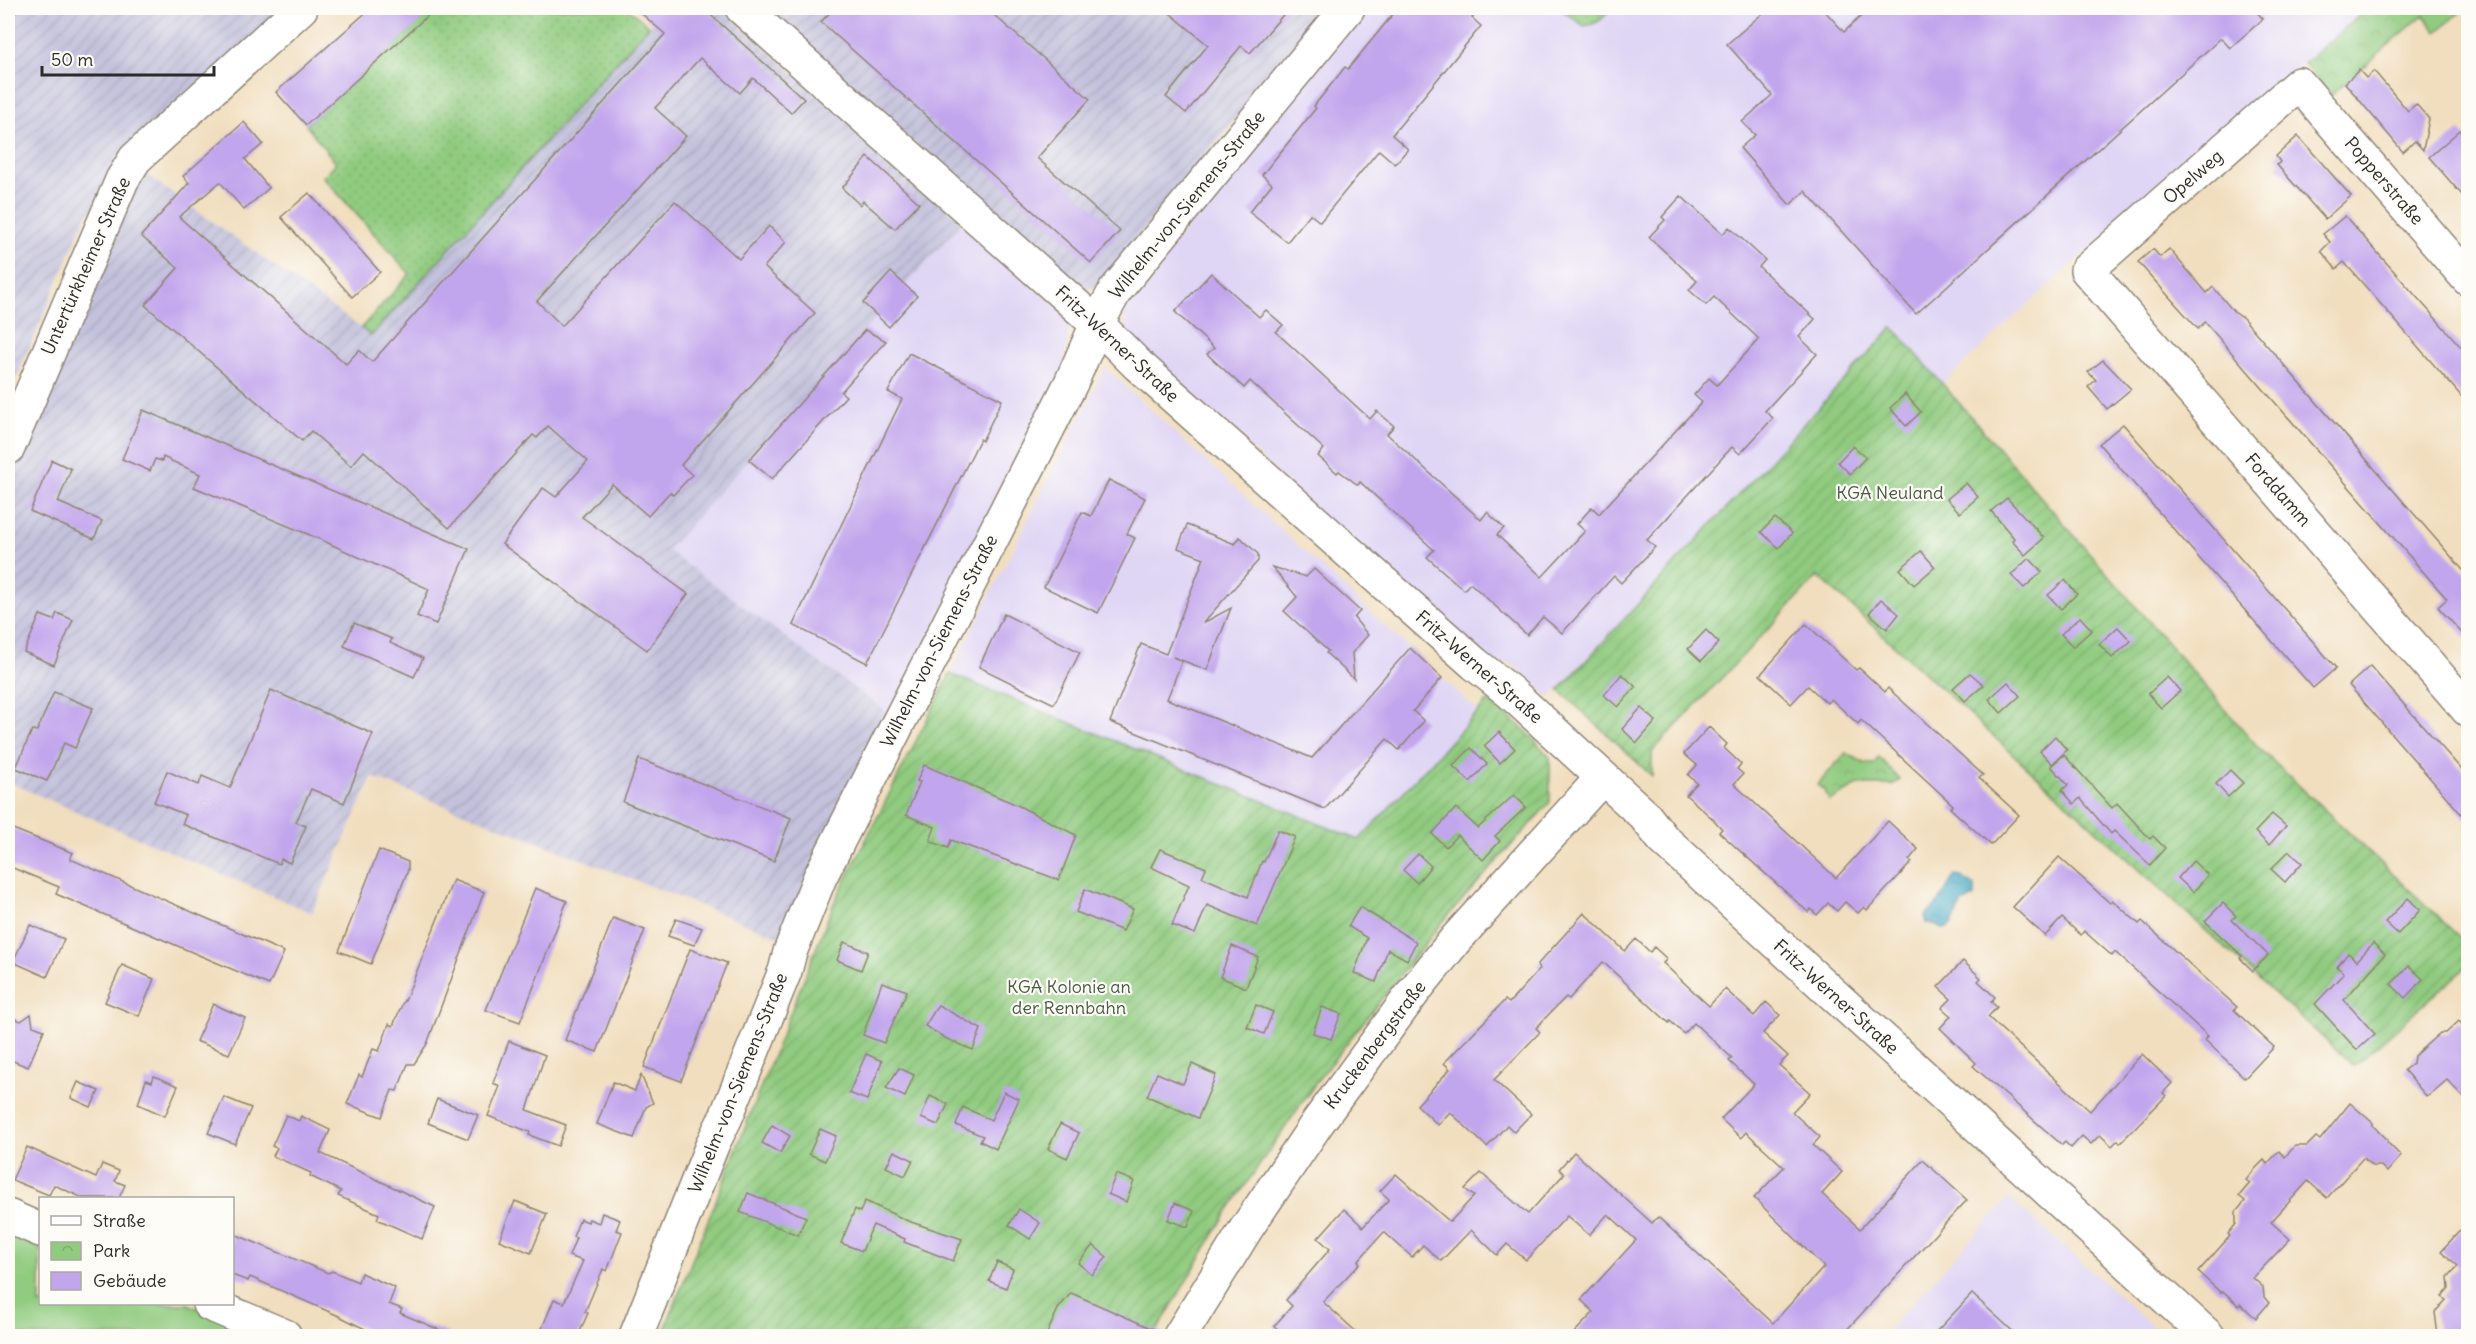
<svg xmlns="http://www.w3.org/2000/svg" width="2476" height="1344" font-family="Delius,sans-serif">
<defs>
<pattern id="industrial-furrows" width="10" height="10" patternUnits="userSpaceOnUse" patternTransform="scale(1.5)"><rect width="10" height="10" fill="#c3c1db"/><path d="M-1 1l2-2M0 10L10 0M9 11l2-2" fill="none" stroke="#a8a6bc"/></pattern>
<pattern id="grass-dots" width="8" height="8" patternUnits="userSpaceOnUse" patternTransform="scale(1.5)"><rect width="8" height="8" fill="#90cb7f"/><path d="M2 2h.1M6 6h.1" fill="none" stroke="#7cae6e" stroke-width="1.8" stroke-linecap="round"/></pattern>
<pattern id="park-crowns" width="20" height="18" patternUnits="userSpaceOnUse" patternTransform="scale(1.5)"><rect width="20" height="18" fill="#90cb7f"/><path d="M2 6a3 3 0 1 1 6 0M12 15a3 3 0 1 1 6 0" fill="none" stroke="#7cae6e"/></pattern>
<pattern id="garden-furrows" width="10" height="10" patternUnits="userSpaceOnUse" patternTransform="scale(1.5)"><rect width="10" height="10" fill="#90cb7f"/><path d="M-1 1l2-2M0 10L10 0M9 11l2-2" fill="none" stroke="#7cae6e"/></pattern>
<pattern id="water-ripples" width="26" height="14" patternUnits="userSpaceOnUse" patternTransform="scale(1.5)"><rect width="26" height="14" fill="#46aac5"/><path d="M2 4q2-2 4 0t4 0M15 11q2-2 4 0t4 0" fill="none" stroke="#3b8ba0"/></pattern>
</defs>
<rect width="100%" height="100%" fill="#fdfcf7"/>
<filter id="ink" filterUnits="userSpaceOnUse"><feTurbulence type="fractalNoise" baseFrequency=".0167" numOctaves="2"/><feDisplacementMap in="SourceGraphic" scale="12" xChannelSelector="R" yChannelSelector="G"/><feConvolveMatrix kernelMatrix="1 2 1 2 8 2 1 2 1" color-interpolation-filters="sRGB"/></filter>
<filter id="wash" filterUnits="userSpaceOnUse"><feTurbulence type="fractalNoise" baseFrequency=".008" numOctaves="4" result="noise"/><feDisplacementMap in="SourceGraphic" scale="24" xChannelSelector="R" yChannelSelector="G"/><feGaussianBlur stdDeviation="1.35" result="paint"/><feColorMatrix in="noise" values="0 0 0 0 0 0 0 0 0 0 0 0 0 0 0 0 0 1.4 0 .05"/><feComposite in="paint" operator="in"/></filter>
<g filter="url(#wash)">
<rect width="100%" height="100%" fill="#f1debe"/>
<g fill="#dfd5f5">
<polygon points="1367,8 2367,8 2062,273 1942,384 1892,328 1550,698 1513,664 1478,660 1128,335 1122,310 1123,306"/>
<polygon points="962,222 1071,320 1062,378 892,716 666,550"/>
<polygon points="1105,368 1479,712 1359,840 950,674"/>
<polygon points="2009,1198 2120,1297 2163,1336 1882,1336"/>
</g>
<g fill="url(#industrial-furrows)">
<polygon points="8,8 283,8 86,216 8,397"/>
<polygon points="666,8 721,8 962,222 667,550 892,716 785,939 372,777 312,913 8,782 8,478 126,199 143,172 371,335"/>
<polygon points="761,8 1327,8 1099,284 1085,291 1081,290"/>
</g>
<g fill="url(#grass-dots)" stroke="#5e7b55" stroke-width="1.5">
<polygon points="435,8 627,8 649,26 371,336 361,328 410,274 323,177 336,163 306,125"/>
<path d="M1559 8H1611C1603 19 1598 24 1584 26Z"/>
</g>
<g fill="url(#park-crowns)" stroke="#5e7b55" stroke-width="1.5">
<polygon points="2368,8 2465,8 2437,32 2423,15 2331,95 2304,63"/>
<polygon points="1846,753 1866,764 1874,764 1879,757 1900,780 1892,785 1858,785 1829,801 1825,790 1817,785"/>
</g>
<g fill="url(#garden-furrows)" stroke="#5e7b55" stroke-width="1.5">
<polygon points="1893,327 2258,747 2468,945 2468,970 2465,968 2354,1066 1818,576 1652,752 1652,776 1559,690"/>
<polygon points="950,674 1359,840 1488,701 1525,730 1550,757 1550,802 1440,925 1317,1081 1227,1212 1154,1336 662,1336 834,903"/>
</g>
<polygon fill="#90cb7f" stroke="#5e7b55" stroke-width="1.5" points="8,1224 40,1238 40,1304 188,1304 262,1336 8,1336"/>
<polygon fill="url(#water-ripples)" stroke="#386a78" stroke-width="1.5" points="1954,876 1962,877 1975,886 1975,896 1963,903 1951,925 1945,929 1927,923 1925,916 1939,902"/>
<g id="blocks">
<g fill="#c2a6ed">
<polygon points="371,8 436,8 306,125 276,92"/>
<polygon points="635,8 703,8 804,99 791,113 753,78 740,93 700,58 655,108 686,136 537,301 562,326 675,201 739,259 769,226 786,242 764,267 815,313 681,465 692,475 673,495 670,492 648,516 612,484 582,517 688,594 647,650 502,544 543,488 556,497 588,461 548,426 537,438 533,435 449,528 364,451 351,466 311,431 302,441 145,305 178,268 141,236 189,183 183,176 244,122 263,144 245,159 269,188 244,210 220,182 179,217 346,364 359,350 372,362 665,34"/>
<polygon points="834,8 986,8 1090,99 1037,158 1120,231 1091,263 821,22"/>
<polygon points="1164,8 1289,8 1250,53 1241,46 1186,113 1166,97 1208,45"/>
<polygon points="1398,8 1481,8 1472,18 1481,26 1392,135 1408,149 1395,164 1379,150 1320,222 1310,214 1287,242 1249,212 1272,184 1262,175 1316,108 1314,106 1345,67 1348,69"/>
<polygon points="1769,8 1822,8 1844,32 1870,8 2253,8 2263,19 2230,48 2221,38 1916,314 1805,191 1790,205 1740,148 1755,135 1742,122 1772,95 1727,44"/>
<polygon points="2359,70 2366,78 2374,71 2408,111 2416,104 2429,119 2423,150 2415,141 2403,152 2345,83"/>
<polygon points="2460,130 2469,140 2469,203 2429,157"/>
<polygon points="2298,136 2351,196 2325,219 2277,165 2280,162 2276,156"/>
<polygon points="868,157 919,203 895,229 863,201 860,205 842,188"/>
<polygon points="309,193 380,272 352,297 281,217"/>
<polygon points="1681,196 1723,234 1729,227 1765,260 1759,267 1815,319 1799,337 1817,354 1765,411 1773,418 1740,454 1732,447 1647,540 1655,547 1621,583 1614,576 1562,633 1543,617 1527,635 1470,583 1464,590 1427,557 1434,550 1360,482 1358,485 1339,471 1337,473 1318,456 1324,449 1250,381 1244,388 1207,354 1214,348 1175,312 1211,273 1259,317 1266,310 1283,325 1276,332 1370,419 1377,411 1394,426 1387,434 1481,520 1487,512 1504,528 1497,535 1542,577 1585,531 1577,524 1592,507 1599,514 1702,402 1694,395 1709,378 1717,385 1759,339 1714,297 1706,305 1689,290 1697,281 1649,237 1665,220 1662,217"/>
<polygon points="2345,216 2469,356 2469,405 2344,262 2336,269 2321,251 2330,242 2323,234"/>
<polygon points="2153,249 2160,257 2169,249 2207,293 2213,287 2234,312 2243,318 2469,577 2469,641 2438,607 2447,599 2265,391 2205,322 2198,329 2138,262"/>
<polygon points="891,272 917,296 889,327 863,303"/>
<polygon points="865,330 886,341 841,392 846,396 772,479 749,460"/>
<polygon points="909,353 1002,400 982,441 980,439 867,663 793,625 902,399 888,392"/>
<polygon points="2103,360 2131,389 2107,409 2088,387 2096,380 2088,372"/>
<polygon points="1905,394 1921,412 1906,426 1890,408"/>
<polygon points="143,410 469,549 436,624 417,616 429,589 317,538 194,487 200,474 163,457 162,461 155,459 150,471 122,459"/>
<polygon points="2123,424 2336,668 2313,688 2099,444"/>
<polygon points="1853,446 1866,457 1850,474 1838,462"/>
<polygon points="52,460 71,469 58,502 102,521 94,539 30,511"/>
<polygon points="1109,480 1145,498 1127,534 1135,538 1098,613 1044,587 1082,512 1091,516"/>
<polygon points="1966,483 1978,497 1960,513 1947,499"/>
<polygon points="2007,498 2044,538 2025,555 2012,541 2014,538 1991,511"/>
<polygon points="1775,518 1792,533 1779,548 1761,532"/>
<polygon points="1187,525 1235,544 1240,537 1258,554 1258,561 1203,623 1231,608 1207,670 1173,657 1182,661 1167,699 1312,758 1410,648 1442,678 1413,711 1424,721 1399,750 1387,739 1325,809 1110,722 1141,644 1166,654 1204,558 1178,548"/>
<polygon points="1921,551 1935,567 1914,585 1900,569"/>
<polygon points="2029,558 2042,572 2024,588 2011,575"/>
<polygon points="1272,567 1306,577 1314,569 1360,611 1354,618 1368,635 1352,653 1354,679 1326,653 1328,651 1284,611 1297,597"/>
<polygon points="2065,580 2077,594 2061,609 2048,595"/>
<polygon points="1881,599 1899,614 1887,629 1869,613"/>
<polygon points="57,613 73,620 54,665 24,652 40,615 54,620"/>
<polygon points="1004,614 1080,652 1054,704 979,667"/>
<polygon points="2080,617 2092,630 2073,647 2061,634"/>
<polygon points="354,623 392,639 390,643 423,658 414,677 344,646"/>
<polygon points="1806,624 1856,670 1859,668 1885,692 1888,688 1983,775 1979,778 2019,815 1991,845 1950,808 1953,805 1861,720 1858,724 1831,699 1827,703 1808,686 1791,704 1760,675"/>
<polygon points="2118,627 2131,641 2112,658 2099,644"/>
<polygon points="1706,630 1719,643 1701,661 1688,649"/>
<polygon points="2370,666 2469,778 2469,823 2349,685"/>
<polygon points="1970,673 1984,685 1965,701 1953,688"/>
<polygon points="1622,674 1636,687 1618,707 1604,695"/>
<polygon points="2167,677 2180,691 2161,708 2148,694"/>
<polygon points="2008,682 2020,696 2001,713 1989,699"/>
<polygon points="271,690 373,734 344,803 311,789 296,822 306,826 290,863 281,859 279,864 182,824 186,815 154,802 167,771 199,785 202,776 230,788"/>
<polygon points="54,692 93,708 75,748 64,743 47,781 16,768 32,730 37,731"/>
<polygon points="1641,708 1656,721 1637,743 1622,729"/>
<polygon points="1709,727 1727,744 1724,748 1741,764 1737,769 1743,774 1734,784 1836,878 1888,821 1918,849 1909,860 1912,862 1867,910 1864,907 1858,913 1845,902 1837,911 1828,903 1817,915 1811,909 1808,912 1719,832 1722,829 1713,819 1686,795 1697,783 1688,775 1697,765 1684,754"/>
<polygon points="1499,732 1515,749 1500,763 1484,746"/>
<polygon points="2055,736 2067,750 2052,764 2040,751"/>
<polygon points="1471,748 1487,764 1470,782 1453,766"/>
<polygon points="2064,755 2112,808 2117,803 2150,839 2153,836 2165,848 2150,865 2114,831 2111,834 2080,798 2074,804 2062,790 2068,785 2051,766"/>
<polygon points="639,759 791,818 774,861 623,802"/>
<polygon points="924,765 1017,805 1076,835 1059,880 951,840 948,848 930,841 935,827 906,815 920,782 917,781"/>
<polygon points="2230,770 2243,783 2228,797 2216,784"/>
<polygon points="1514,795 1526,807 1495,836 1500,841 1483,860 1457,835 1446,847 1432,834 1456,808 1478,828"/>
<polygon points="2272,814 2286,826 2269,845 2255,832"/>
<polygon points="8,827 73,853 70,859 284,952 269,985 56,894 59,887 8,866"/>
<polygon points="1278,830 1295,837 1257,926 1207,905 1195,934 1172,925 1189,885 1151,867 1160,849 1206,868 1202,877 1248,897 1262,861 1264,862"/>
<polygon points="379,850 408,862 408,870 371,964 339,951"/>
<polygon points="2289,851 2302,863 2285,882 2271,869"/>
<polygon points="1418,854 1431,866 1417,883 1403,870"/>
<polygon points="2059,857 2110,903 2112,900 2139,924 2142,921 2237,1007 2234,1010 2274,1047 2245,1078 2205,1040 2208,1036 2115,952 2112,956 2084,931 2081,935 2062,918 2045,936 2013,907"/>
<polygon points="2193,861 2208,875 2193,892 2178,878"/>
<polygon points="453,880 484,892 427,1044 414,1064 408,1064 397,1091 392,1090 382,1117 347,1104 359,1075 362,1077 373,1049 379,1051 389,1024 393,1026 404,1000 405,1001"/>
<polygon points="535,888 567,901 520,1022 486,1010"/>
<polygon points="1085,889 1133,909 1123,931 1076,912"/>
<polygon points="2408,898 2420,910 2398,934 2385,922"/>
<polygon points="2223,903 2236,916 2232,920 2268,955 2253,971 2240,958 2242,956 2205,921"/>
<polygon points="1360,907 1416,942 1407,960 1388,949 1376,982 1354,973 1367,938 1348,926"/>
<polygon points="1584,913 1625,951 1636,939 1650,952 1654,947 1667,959 1663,963 1709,1006 1725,989 1754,1016 1766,1002 1780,1015 1763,1033 1788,1056 1779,1065 1810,1093 1792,1112 1820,1137 1813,1145 1842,1172 1822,1194 1860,1229 1923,1160 1967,1200 1841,1336 1571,1336 1594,1312 1581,1300 1636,1240 1608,1214 1589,1235 1567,1216 1526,1260 1507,1244 1497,1255 1471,1230 1441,1261 1423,1245 1412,1257 1384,1232 1358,1261 1360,1263 1323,1302 1361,1336 1286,1336 1274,1326 1292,1306 1286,1300 1330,1249 1318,1238 1344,1209 1363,1227 1389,1199 1380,1191 1396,1174 1450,1222 1474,1196 1465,1189 1481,1173 1528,1214 1564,1174 1559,1169 1574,1152 1652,1223 1658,1217 1773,1323 1824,1267 1754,1198 1784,1167 1746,1132 1741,1138 1721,1119 1754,1084 1729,1061 1732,1058 1694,1023 1684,1034 1670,1021 1669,1023 1603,962 1569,999 1566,997 1550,1013 1536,1028 1540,1032 1494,1080 1531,1114 1514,1132 1507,1125 1487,1147 1450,1112 1438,1125 1417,1105 1450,1069 1444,1063 1505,1000 1509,1003 1540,969 1537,965"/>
<polygon points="613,918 645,930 597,1052 565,1040"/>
<polygon points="676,919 702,928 694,945 668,936"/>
<polygon points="30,925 64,939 47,977 13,962"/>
<polygon points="844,942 868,952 861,970 837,960"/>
<polygon points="2373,943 2385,954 2344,1000 2375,1034 2357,1050 2315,1004 2344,973 2337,967 2348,953 2357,961"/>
<polygon points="1232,946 1258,957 1246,988 1220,977"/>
<polygon points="690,949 727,963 681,1081 644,1067"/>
<polygon points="1963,961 1981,978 1978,981 1995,997 1991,1002 1997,1007 1988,1017 2090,1111 2142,1054 2172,1083 2163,1093 2166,1096 2120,1143 2118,1140 2112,1146 2100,1135 2091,1144 2082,1136 2071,1148 2065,1142 2062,1145 1973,1066 1976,1063 1940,1028 1951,1016 1942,1008 1951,999 1938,987"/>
<polygon points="122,965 154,979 139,1016 105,1002"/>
<polygon points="2409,966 2423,979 2405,998 2391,984"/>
<polygon points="882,982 907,991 884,1043 863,1035"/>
<polygon points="213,1004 245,1018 229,1054 196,1041"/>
<polygon points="938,1005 981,1029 973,1050 947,1039 925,1026"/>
<polygon points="1256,1005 1273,1012 1264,1034 1247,1027"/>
<polygon points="1322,1007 1341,1014 1331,1039 1313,1033"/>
<polygon points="31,1014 33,1026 44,1030 28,1067 8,1059 8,1016 21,1021"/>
<polygon points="2459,1021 2469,1032 2469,1103 2447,1080 2427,1097 2404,1070 2413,1063 2414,1056 2440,1033 2446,1033"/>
<polygon points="509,1041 545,1055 527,1110 566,1125 558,1146 529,1135 530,1132 488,1116 500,1086 493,1083"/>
<polygon points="866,1054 882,1061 867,1100 849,1093"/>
<polygon points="1192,1064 1216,1075 1198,1118 1147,1096 1157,1073 1183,1084"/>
<polygon points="899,1068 914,1075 905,1097 886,1088"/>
<polygon points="641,1075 653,1103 646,1107 634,1138 597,1124 613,1082 635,1091"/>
<polygon points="154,1076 178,1086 165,1116 138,1104 146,1080 152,1082"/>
<polygon points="78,1082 99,1091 91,1107 71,1098"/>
<polygon points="1004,1092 1019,1099 996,1149 980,1141 983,1136 956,1125 963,1107 991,1120"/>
<polygon points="930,1096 948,1104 938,1125 921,1118"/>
<polygon points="224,1097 251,1108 235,1144 208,1133"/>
<polygon points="437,1099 478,1115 468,1139 428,1123"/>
<polygon points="2350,1103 2373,1123 2373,1126 2388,1140 2387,1142 2401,1156 2387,1172 2381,1166 2372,1166 2363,1158 2327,1198 2308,1181 2290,1201 2271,1222 2290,1239 2253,1278 2263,1287 2264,1297 2269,1303 2256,1318 2240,1304 2239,1306 2224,1292 2220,1292 2198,1272 2230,1236 2228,1234 2236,1224 2236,1212 2245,1201 2239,1196 2250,1183 2246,1180 2255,1169 2264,1160 2267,1164 2279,1151 2285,1157 2295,1146 2307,1146 2316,1137 2320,1140"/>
<polygon points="286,1115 299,1121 301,1116 330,1130 320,1153 435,1207 422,1239 377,1219 379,1214 338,1196 341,1191 310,1176 311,1173 273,1156 277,1148 272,1146"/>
<polygon points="1060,1124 1079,1133 1067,1158 1048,1149"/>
<polygon points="772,1125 790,1136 780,1153 762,1143"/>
<polygon points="820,1129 836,1136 825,1161 809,1154"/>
<polygon points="27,1147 96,1178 102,1164 119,1171 115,1181 125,1185 119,1198 83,1198 54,1185 49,1195 12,1180"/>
<polygon points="894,1151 913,1160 905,1176 886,1167"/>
<polygon points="1116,1174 1134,1181 1126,1202 1108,1194"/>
<polygon points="748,1193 806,1217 798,1235 740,1212"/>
<polygon points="515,1201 547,1214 531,1253 499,1240"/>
<polygon points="865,1201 908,1221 962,1239 953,1261 904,1242 905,1239 873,1225 862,1251 841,1243 855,1209 860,1212"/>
<polygon points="1175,1203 1194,1211 1188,1227 1168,1220"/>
<polygon points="1019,1209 1040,1223 1030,1239 1009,1225"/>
<polygon points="602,1213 620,1220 616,1230 622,1232 607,1271 603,1269 585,1312 588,1313 578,1336 539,1336 554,1299 564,1303 583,1261 569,1256 576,1238 573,1237 580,1219 588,1222 589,1219 599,1223"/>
<polygon points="2469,1221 2469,1336 2438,1336 2435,1312 2446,1300 2442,1297 2449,1289 2448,1277 2458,1266 2441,1251"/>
<polygon points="232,1233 328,1273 332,1271 358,1282 361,1273 395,1288 389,1304 402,1309 400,1313 454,1336 386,1336 365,1333 365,1329 339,1316 250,1277 248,1281 232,1275"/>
<polygon points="1093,1245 1107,1257 1092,1275 1078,1263"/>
<polygon points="997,1262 1013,1269 1006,1288 989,1281"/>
<polygon points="1071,1293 1162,1333 1161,1336 1046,1336 1058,1309"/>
<polygon points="1972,1294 2018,1336 1932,1336"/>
</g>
</g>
</g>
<g filter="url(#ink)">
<use href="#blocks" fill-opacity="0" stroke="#8e8474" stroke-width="1.5"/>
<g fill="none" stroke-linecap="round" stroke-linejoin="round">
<defs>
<g id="minor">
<polyline points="742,8 1097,324 1138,365 1475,664 1510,692 1644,815 1663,839 2208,1336"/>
<polyline points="2468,279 2299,84 2087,270 2468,710"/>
<polyline points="8,448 122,180 135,159 301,8"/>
<polyline points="8,1216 40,1230"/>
<polyline points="209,1304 285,1336"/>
<polyline points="636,1336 713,1143 726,1117 785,971 790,952 820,877 1071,383 1097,324 1115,291 1348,8"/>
<polyline points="1180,1336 1246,1229 1318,1122 1415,990 1456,939 1602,778"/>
</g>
</defs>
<use href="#minor" stroke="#8e8474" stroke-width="36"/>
<use href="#minor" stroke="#fff" stroke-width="33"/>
</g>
</g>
<g text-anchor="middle" stroke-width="4.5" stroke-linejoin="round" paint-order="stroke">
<g font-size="18" fill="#2b2b2b" stroke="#fdfcf7">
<text transform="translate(2193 177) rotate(-41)" y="6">Opelweg</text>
<text transform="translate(2384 181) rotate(49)" y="6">Popperstraße</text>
<text transform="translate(1187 205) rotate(-51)" y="6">Wilhelm-von-Siemens-Straße</text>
<text transform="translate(86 266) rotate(-66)" y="6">Untertürkheimer Straße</text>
<text transform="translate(1117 344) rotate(43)" y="6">Fritz-Werner-Straße</text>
<text transform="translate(2278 490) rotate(49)" y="6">Forddamm</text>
<text transform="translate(939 641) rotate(-63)" y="6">Wilhelm-von-Siemens-Straße</text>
<text transform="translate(1479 667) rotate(41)" y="6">Fritz-Werner-Straße</text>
<text transform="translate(1836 997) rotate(42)" y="6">Fritz-Werner-Straße</text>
<text transform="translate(1375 1045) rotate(-53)" y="6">Kruckenbergstraße</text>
<text transform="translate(738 1083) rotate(-68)" y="6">Wilhelm-von-Siemens-Straße</text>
</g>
<g font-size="18" fill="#495b44" stroke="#fdfcf7">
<text x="1890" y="499">KGA Neuland</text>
<text x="1069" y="993">KGA Kolonie an<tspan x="1069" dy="21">der Rennbahn</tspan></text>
</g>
</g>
<rect width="2476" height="1344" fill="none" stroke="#fdfcf7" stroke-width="30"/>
<rect x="39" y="1197" width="195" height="108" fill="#fdfcf7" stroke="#a9a8a5" stroke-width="1.5"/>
<rect x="51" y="1216" width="30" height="9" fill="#ffffff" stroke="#a9a8a5" stroke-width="1.5"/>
<text x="93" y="1227" font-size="18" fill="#2b2b2b">Straße</text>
<rect x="51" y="1242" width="30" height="18" fill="url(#park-crowns)" stroke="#a9a8a5" stroke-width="1.5"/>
<text x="93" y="1257" font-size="18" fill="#2b2b2b">Park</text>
<rect x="51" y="1272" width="30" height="18" fill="#c2a6ed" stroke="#a9a8a5" stroke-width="1.5"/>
<text x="93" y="1287" font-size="18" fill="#2b2b2b">Gebäude</text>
<path d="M42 66v9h172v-9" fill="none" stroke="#2b2b2b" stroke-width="3"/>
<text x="51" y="66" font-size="18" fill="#2b2b2b" stroke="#fdfcf7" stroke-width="4.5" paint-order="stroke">50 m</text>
</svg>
